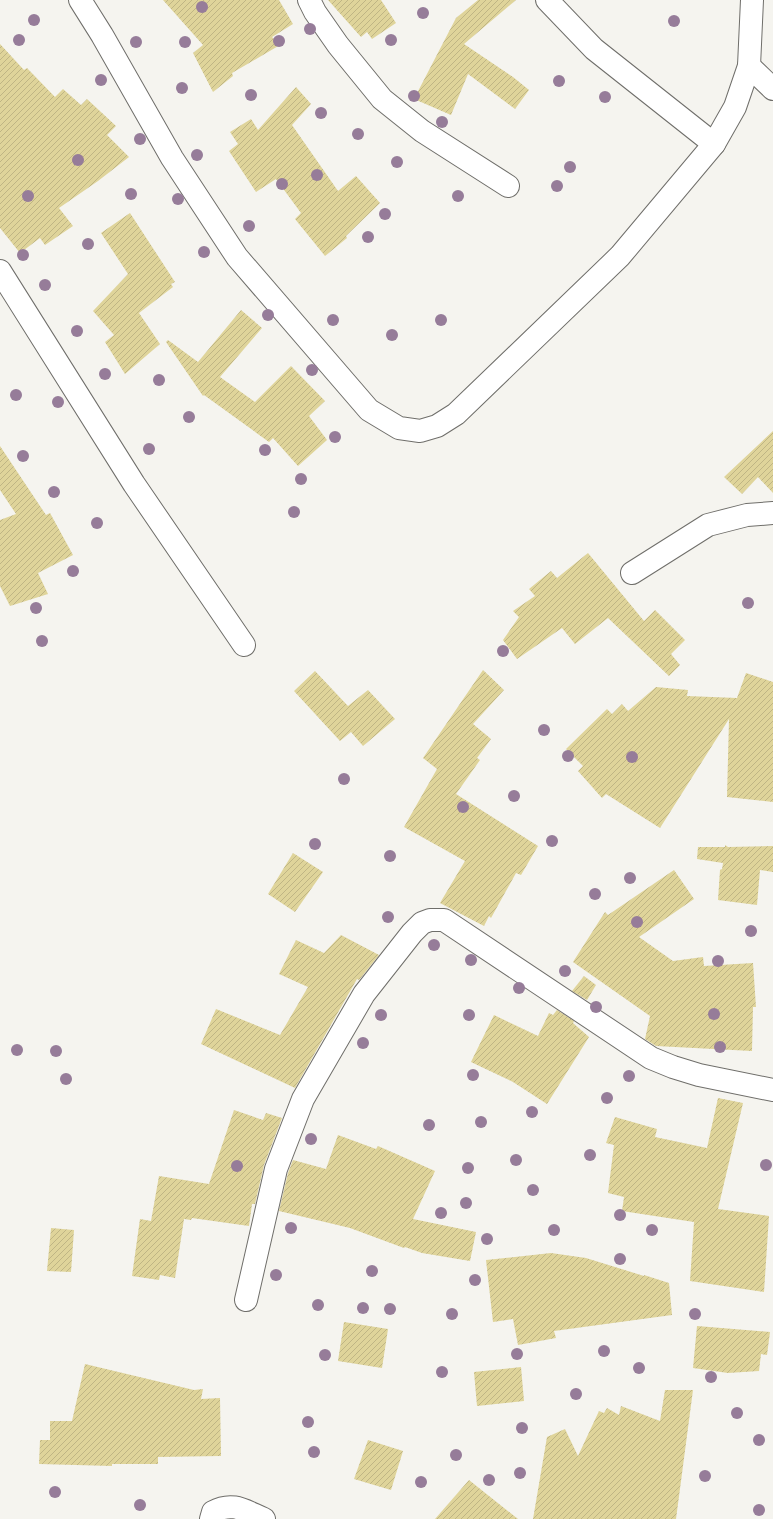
<svg xmlns="http://www.w3.org/2000/svg" width="773" height="1519" font-family="'IBM Plex Serif',serif">
<defs>
<pattern id="building-hatch" width="6" height="6" patternUnits="userSpaceOnUse"><rect width="6" height="6" fill="#dfd49a"/><path d="M-1 1l2-2M0 6l6-6M5 7l2-2" fill="none" stroke="#bfb584"/></pattern>
</defs>
<rect width="100%" height="100%" fill="#f5f4ef"/>
<g fill="url(#building-hatch)">
<polygon points="163,0 279,0 293,24 272,37 280,45 232,73 233,76 213,92 193,53 203,45"/>
<polygon points="328,0 381,0 396,23 372,39 367,32 361,37"/>
<polygon points="478,0 516,0 464,44 513,77 529,90 515,109 468,74 451,115 414,99 456,18"/>
<polygon points="0,44 24,70 27,68 55,97 63,89 81,105 87,99 116,126 107,135 129,157 98,181 59,208 73,226 45,245 40,238 20,253 0,228"/>
<polygon points="296,87 311,104 292,125 338,191 356,176 380,203 346,236 347,238 325,256 295,219 301,213 276,179 256,192 229,151 238,144 230,132 251,119 258,130"/>
<polygon points="130,213 175,282 171,284 173,287 139,313 160,344 125,374 105,342 114,335 93,311 128,274 101,233"/>
<polygon points="241,310 262,328 220,377 255,402 291,366 325,401 309,416 327,440 298,466 273,438 269,442 204,395 203,396 166,342 168,340 198,362"/>
<polygon points="773,431 773,493 758,477 742,494 724,477"/>
<polygon points="0,446 46,515 50,513 73,555 38,573 48,594 10,606 0,586 0,520 16,514 0,490"/>
<polygon points="588,553 644,621 655,610 685,640 671,654 680,665 669,676 608,618 575,644 562,628 517,659 503,640 519,617 513,611 535,596 529,589 551,571 557,578"/>
<polygon points="483,670 504,690 473,724 491,739 477,758 480,760 456,794 538,846 521,875 516,873 491,918 489,916 484,926 440,903 465,861 404,827 437,769 423,758"/>
<polygon points="315,671 348,706 368,690 395,719 363,746 351,732 340,741 294,691"/>
<polygon points="746,673 773,682 773,802 727,797 729,719 660,828 606,794 602,798 578,771 583,766 566,749 607,709 612,714 622,704 628,711 656,687 688,690 687,696 737,698"/>
<polygon points="725,845 728,847 773,846 773,872 760,870 757,905 718,900 720,870 722,869 723,863 697,859 698,847 725,847"/>
<polygon points="293,853 323,872 295,912 268,894"/>
<polygon points="674,870 694,899 639,937 673,961 703,957 704,966 753,963 756,1007 753,1007 752,1051 656,1046 645,1039 650,1016 573,962 605,912 608,915"/>
<polygon points="341,935 379,955 359,980 357,979 295,1088 201,1044 216,1009 280,1035 308,987 279,974 296,940 324,953"/>
<polygon points="584,976 596,985 587,1000 572,991"/>
<polygon points="557,1010 574,1021 573,1023 589,1037 547,1104 513,1082 471,1062 494,1015 538,1036 549,1013 553,1015"/>
<polygon points="718,1098 743,1103 718,1209 769,1216 764,1292 690,1281 694,1222 622,1211 624,1197 608,1193 614,1145 606,1143 615,1117 657,1129 655,1137 707,1148"/>
<polygon points="234,1110 263,1120 266,1113 282,1118 264,1165 255,1204 252,1204 249,1226 192,1218 191,1220 184,1219 175,1278 160,1275 159,1280 132,1276 140,1219 151,1221 159,1176 209,1184"/>
<polygon points="338,1135 376,1149 378,1146 435,1171 413,1219 476,1232 470,1261 422,1253 405,1247 404,1248 350,1228 279,1211 288,1173 293,1160 326,1169"/>
<polygon points="51,1228 74,1230 71,1272 47,1271"/>
<polygon points="551,1253 586,1258 644,1276 644,1275 669,1283 672,1315 554,1331 556,1338 518,1345 513,1319 493,1322 486,1260"/>
<polygon points="344,1322 388,1329 382,1368 338,1361"/>
<polygon points="697,1326 770,1332 767,1355 761,1354 759,1371 728,1373 693,1368"/>
<polygon points="85,1364 194,1390 203,1389 201,1399 220,1398 221,1456 158,1457 158,1464 112,1464 112,1466 39,1464 40,1440 50,1440 50,1421 72,1421"/>
<polygon points="521,1367 524,1401 477,1406 474,1372"/>
<polygon points="665,1390 693,1390 676,1519 533,1519 547,1437 565,1429 578,1456 599,1411 604,1413 607,1408 619,1415 621,1406 660,1421"/>
<polygon points="368,1440 403,1451 391,1490 354,1479"/>
<polygon points="469,1480 518,1519 435,1519"/>
</g>
<g fill="none" stroke-linecap="round" stroke-linejoin="round">
<defs>
<g id="street">
<polyline points="80,0 102,35 172,158 237,257 369,410 399,428 420,431 437,426 456,414 620,256 714,144 735,107 749,66 752,0"/>
<polyline points="309,0 315,12 338,45 382,99 422,131 508,186"/>
<polyline points="547,0 594,49 714,144"/>
<polyline points="749,66 773,89"/>
<polyline points="0,271 134,484 244,645"/>
<polyline points="632,573 708,525 747,515 773,513"/>
<polyline points="246,1300 276,1169 303,1099 364,994 412,933 422,923 430,920 444,920 651,1058 673,1067 699,1075 773,1090"/>
<path d="M211 1519 213 1512C233 1501 245 1511 264 1519"/>
</g>
</defs>
<use href="#street" stroke="#6f6e6a" stroke-width="24"/>
<use href="#street" stroke="#fff" stroke-width="22"/>
</g>
<g fill="#967c99">
<circle cx="202" cy="7" r="6"/>
<circle cx="423" cy="13" r="6"/>
<circle cx="34" cy="20" r="6"/>
<circle cx="674" cy="21" r="6"/>
<circle cx="310" cy="29" r="6"/>
<circle cx="19" cy="40" r="6"/>
<circle cx="391" cy="40" r="6"/>
<circle cx="279" cy="41" r="6"/>
<circle cx="136" cy="42" r="6"/>
<circle cx="185" cy="42" r="6"/>
<circle cx="101" cy="80" r="6"/>
<circle cx="559" cy="81" r="6"/>
<circle cx="182" cy="88" r="6"/>
<circle cx="251" cy="95" r="6"/>
<circle cx="414" cy="96" r="6"/>
<circle cx="605" cy="97" r="6"/>
<circle cx="321" cy="113" r="6"/>
<circle cx="442" cy="122" r="6"/>
<circle cx="358" cy="134" r="6"/>
<circle cx="140" cy="139" r="6"/>
<circle cx="197" cy="155" r="6"/>
<circle cx="78" cy="160" r="6"/>
<circle cx="397" cy="162" r="6"/>
<circle cx="570" cy="167" r="6"/>
<circle cx="317" cy="175" r="6"/>
<circle cx="282" cy="184" r="6"/>
<circle cx="557" cy="186" r="6"/>
<circle cx="131" cy="194" r="6"/>
<circle cx="28" cy="196" r="6"/>
<circle cx="458" cy="196" r="6"/>
<circle cx="178" cy="199" r="6"/>
<circle cx="385" cy="214" r="6"/>
<circle cx="249" cy="226" r="6"/>
<circle cx="368" cy="237" r="6"/>
<circle cx="88" cy="244" r="6"/>
<circle cx="204" cy="252" r="6"/>
<circle cx="23" cy="255" r="6"/>
<circle cx="45" cy="285" r="6"/>
<circle cx="268" cy="315" r="6"/>
<circle cx="333" cy="320" r="6"/>
<circle cx="441" cy="320" r="6"/>
<circle cx="77" cy="331" r="6"/>
<circle cx="392" cy="335" r="6"/>
<circle cx="312" cy="370" r="6"/>
<circle cx="105" cy="374" r="6"/>
<circle cx="159" cy="380" r="6"/>
<circle cx="16" cy="395" r="6"/>
<circle cx="58" cy="402" r="6"/>
<circle cx="189" cy="417" r="6"/>
<circle cx="335" cy="437" r="6"/>
<circle cx="149" cy="449" r="6"/>
<circle cx="265" cy="450" r="6"/>
<circle cx="23" cy="456" r="6"/>
<circle cx="301" cy="479" r="6"/>
<circle cx="54" cy="492" r="6"/>
<circle cx="294" cy="512" r="6"/>
<circle cx="97" cy="523" r="6"/>
<circle cx="73" cy="571" r="6"/>
<circle cx="748" cy="603" r="6"/>
<circle cx="36" cy="608" r="6"/>
<circle cx="42" cy="641" r="6"/>
<circle cx="503" cy="651" r="6"/>
<circle cx="544" cy="730" r="6"/>
<circle cx="568" cy="756" r="6"/>
<circle cx="632" cy="757" r="6"/>
<circle cx="344" cy="779" r="6"/>
<circle cx="514" cy="796" r="6"/>
<circle cx="463" cy="807" r="6"/>
<circle cx="552" cy="841" r="6"/>
<circle cx="315" cy="844" r="6"/>
<circle cx="390" cy="856" r="6"/>
<circle cx="630" cy="878" r="6"/>
<circle cx="595" cy="894" r="6"/>
<circle cx="388" cy="917" r="6"/>
<circle cx="637" cy="922" r="6"/>
<circle cx="751" cy="931" r="6"/>
<circle cx="434" cy="945" r="6"/>
<circle cx="471" cy="960" r="6"/>
<circle cx="718" cy="961" r="6"/>
<circle cx="565" cy="971" r="6"/>
<circle cx="519" cy="988" r="6"/>
<circle cx="596" cy="1007" r="6"/>
<circle cx="714" cy="1014" r="6"/>
<circle cx="381" cy="1015" r="6"/>
<circle cx="469" cy="1015" r="6"/>
<circle cx="363" cy="1043" r="6"/>
<circle cx="720" cy="1047" r="6"/>
<circle cx="17" cy="1050" r="6"/>
<circle cx="56" cy="1051" r="6"/>
<circle cx="473" cy="1075" r="6"/>
<circle cx="629" cy="1076" r="6"/>
<circle cx="66" cy="1079" r="6"/>
<circle cx="607" cy="1098" r="6"/>
<circle cx="532" cy="1112" r="6"/>
<circle cx="481" cy="1122" r="6"/>
<circle cx="429" cy="1125" r="6"/>
<circle cx="311" cy="1139" r="6"/>
<circle cx="590" cy="1155" r="6"/>
<circle cx="516" cy="1160" r="6"/>
<circle cx="766" cy="1165" r="6"/>
<circle cx="237" cy="1166" r="6"/>
<circle cx="468" cy="1168" r="6"/>
<circle cx="533" cy="1190" r="6"/>
<circle cx="466" cy="1203" r="6"/>
<circle cx="441" cy="1213" r="6"/>
<circle cx="620" cy="1215" r="6"/>
<circle cx="291" cy="1228" r="6"/>
<circle cx="554" cy="1230" r="6"/>
<circle cx="652" cy="1230" r="6"/>
<circle cx="487" cy="1239" r="6"/>
<circle cx="620" cy="1259" r="6"/>
<circle cx="372" cy="1271" r="6"/>
<circle cx="276" cy="1275" r="6"/>
<circle cx="475" cy="1280" r="6"/>
<circle cx="318" cy="1305" r="6"/>
<circle cx="363" cy="1308" r="6"/>
<circle cx="390" cy="1309" r="6"/>
<circle cx="452" cy="1314" r="6"/>
<circle cx="695" cy="1314" r="6"/>
<circle cx="604" cy="1351" r="6"/>
<circle cx="517" cy="1354" r="6"/>
<circle cx="325" cy="1355" r="6"/>
<circle cx="639" cy="1368" r="6"/>
<circle cx="442" cy="1372" r="6"/>
<circle cx="711" cy="1377" r="6"/>
<circle cx="576" cy="1394" r="6"/>
<circle cx="737" cy="1413" r="6"/>
<circle cx="308" cy="1422" r="6"/>
<circle cx="522" cy="1428" r="6"/>
<circle cx="759" cy="1440" r="6"/>
<circle cx="314" cy="1452" r="6"/>
<circle cx="456" cy="1455" r="6"/>
<circle cx="520" cy="1473" r="6"/>
<circle cx="705" cy="1476" r="6"/>
<circle cx="489" cy="1480" r="6"/>
<circle cx="421" cy="1482" r="6"/>
<circle cx="55" cy="1492" r="6"/>
<circle cx="140" cy="1505" r="6"/>
<circle cx="759" cy="1510" r="6"/>
</g>
</svg>
